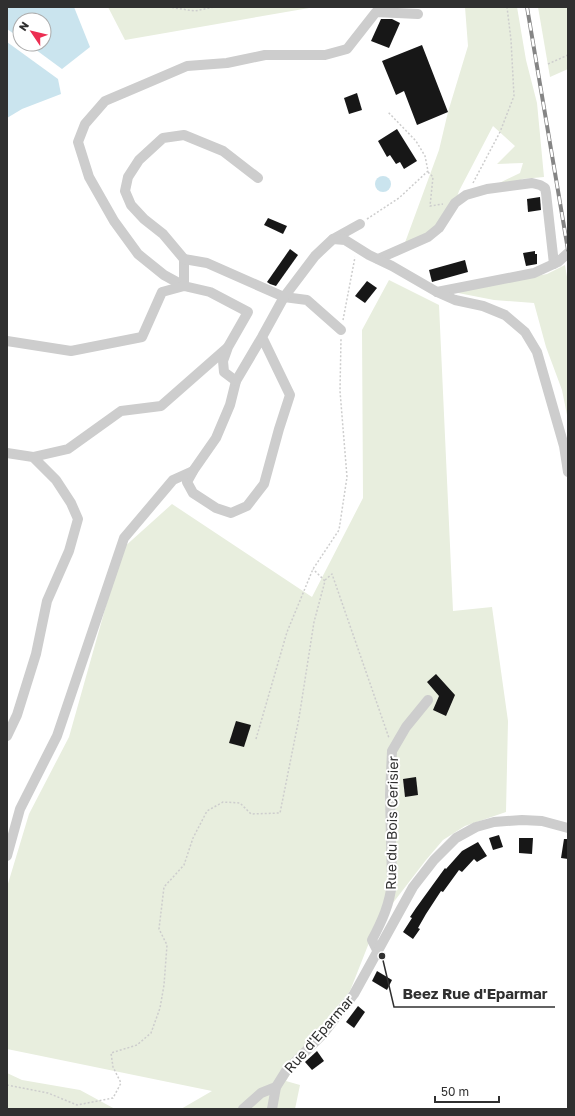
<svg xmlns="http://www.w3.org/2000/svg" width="575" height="1116" font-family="'Golos Text',sans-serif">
<rect width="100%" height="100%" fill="#fff"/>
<g fill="#e8eede">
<polygon points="108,7 315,7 125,40"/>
<polygon points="465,7 517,7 526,60 537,103 544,177 522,179 517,186 487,189 520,173 523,163 497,164 515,146 493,126 459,191 455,203 439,228 403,248 439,150 448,112 468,46"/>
<polygon points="538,7 568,7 568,69 550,77"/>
<polygon points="565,265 568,283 568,420 562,390 546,347 534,303 494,300 453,292 547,274"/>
<polygon points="389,280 439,305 453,611 492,607 508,721 506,812 465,826 443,840 426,860 376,925 350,991 313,1036 286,1081 300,1085 295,1109 181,1109 212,1091 7,1049 7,887 29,814 69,737 122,549 172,504 312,597 363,498 362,330"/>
<polygon points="7,1073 22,1080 80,1090 115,1109 7,1109"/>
</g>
<g fill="#cae4ee">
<polygon points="7,7 74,7 90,47 62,69 28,44 44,44 44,20 20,20 20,38 7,29"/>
<polygon points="7,42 58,79 61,94 22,109 7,118"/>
<circle cx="383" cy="184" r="8"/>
</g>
<g fill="#171717">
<polygon points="381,19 392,19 400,23 389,48 371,41"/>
<polygon points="422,45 448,112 417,125 404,91 396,95 382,61"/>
<polygon points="357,93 362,110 349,114 344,98"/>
<polygon points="397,129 417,161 404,169 400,162 396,164 390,155 387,157 378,141"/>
<polygon points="540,197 541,210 528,212 527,199"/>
<polygon points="268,218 287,226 283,234 264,225"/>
<polygon points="290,249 298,255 276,286 270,284 267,282"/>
<polygon points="535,251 535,254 537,254 537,264 526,266 523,253"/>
<polygon points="465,260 468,272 432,282 429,270"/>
<polygon points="367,281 377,288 365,303 355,296"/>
<polygon points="436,674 455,695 446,716 433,710 439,696 427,682"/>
<polygon points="236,721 251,725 244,747 229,743"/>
<polygon points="416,777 418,795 405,797 403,779"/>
<polygon points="499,835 503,847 493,850 489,838"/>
<polygon points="519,838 533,838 532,854 519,853"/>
<polygon points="564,839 568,839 568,859 561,858"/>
<polygon points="478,842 487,856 477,862 474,859 462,872 459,870 443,892 441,891 426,914 418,928 420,929 413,939 403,932 412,918 410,917 416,908 445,868 446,869 462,851"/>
<polygon points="377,971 392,980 387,990 372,981"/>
<polygon points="358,1006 365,1012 354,1028 346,1022"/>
<polygon points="317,1051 324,1061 312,1070 305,1062"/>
</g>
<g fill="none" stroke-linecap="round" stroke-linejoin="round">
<g stroke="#cdcdcd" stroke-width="1.5" stroke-dasharray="2 2" stroke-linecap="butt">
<polyline points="168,7 195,11 214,7"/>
<polyline points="548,64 568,55"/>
<polyline points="428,172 433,177 430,206 443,204"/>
<polyline points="473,183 500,132 514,96 511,40 507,7"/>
<polyline points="367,219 399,198 428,171 425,156 416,141 388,112"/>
<polyline points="343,320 355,257"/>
<polyline points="325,580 332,574 389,738"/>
<polyline points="256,739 287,632 313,569 339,530 347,477 340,391 341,339"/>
<polyline points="7,1085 48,1093 77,1105 113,1098 121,1083 113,1067 111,1053 137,1045 151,1033 160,1008 164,985 167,945 159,929 164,887 184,865 193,838 207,811 223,802 240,803 251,814 280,813 299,718 314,622 325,581 313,569"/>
</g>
<g stroke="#cdcdcd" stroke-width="10">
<polyline points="258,178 223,151 184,135 163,138 139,160 128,177 125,191 131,205 144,219 163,234 184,259 184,286 164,275 138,254 114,221 89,177 78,142 85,124 105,101 145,84 187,66 227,63 265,55 325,55 347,49 376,12 418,14"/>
<polyline points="333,239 360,224"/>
<polyline points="184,259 207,263 284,297 307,300 341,330"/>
<polyline points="378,259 428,237 439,228 455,203 466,195 487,189 532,183 540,185 545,188 546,193 554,264"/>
<polyline points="437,292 534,273 558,262 568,253"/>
<polyline points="262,337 290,395 279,429 264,484 247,506 231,513 216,508 193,493 187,482 193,471 216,438 230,405 236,381 262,337 284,297 315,256 333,239 345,240 369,255 392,266 437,292 455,300 483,306 505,315 525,332 537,352 564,446 568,472"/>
<polyline points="7,341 71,351 142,337 162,292 184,286 210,292 248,312 228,347 223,361 224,372 236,381"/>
<polyline points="7,453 33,457 56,480 71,503 78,519 69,551 47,601 36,654 17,715 7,736"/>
<polyline points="33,457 68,449 121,411 161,406 227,348"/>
<polyline points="7,856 20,809 57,736 124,538 173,480 193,471"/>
<path d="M378 952 372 940C382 921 390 904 392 882L390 795 392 751 406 727 428 700"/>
<polyline points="243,1109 261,1093 276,1087"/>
<polyline points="272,1109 276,1087 286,1071 323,1034 354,994 413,887 434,860 456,838 476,827 494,822 522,820 542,821 568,828"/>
</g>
<defs>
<polyline id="rail" points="527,7 568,250"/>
</defs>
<use href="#rail" stroke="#858585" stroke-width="4"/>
<use href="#rail" stroke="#fff" stroke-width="2.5" stroke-dasharray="8" stroke-linecap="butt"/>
</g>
<g text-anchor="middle" stroke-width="4" stroke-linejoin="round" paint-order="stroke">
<g font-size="14" fill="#303030" stroke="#fff">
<text transform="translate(392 823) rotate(-89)" y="5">Rue du Bois Cerisier</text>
<text transform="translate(319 1034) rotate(-49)" y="5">Rue d'Eparmar</text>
</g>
</g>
<path fill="none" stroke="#303030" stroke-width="1.5" d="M382 956L394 1007H555"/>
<circle fill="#303030" stroke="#fff" stroke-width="1.5" cx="382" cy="956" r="4"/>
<g font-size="15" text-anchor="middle" font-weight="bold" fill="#303030" stroke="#fff" stroke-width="4" stroke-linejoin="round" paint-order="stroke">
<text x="475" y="999">Beez Rue d'Eparmar</text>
</g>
<rect width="575" height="1116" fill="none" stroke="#303030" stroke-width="16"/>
<g transform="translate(32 32) rotate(305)"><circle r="19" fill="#ffffff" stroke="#acacac"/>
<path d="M0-3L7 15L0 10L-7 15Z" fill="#ec2e52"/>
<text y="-6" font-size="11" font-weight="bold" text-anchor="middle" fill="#303030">N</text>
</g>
<path d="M435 1096v6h64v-6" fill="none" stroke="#303030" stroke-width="2"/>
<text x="441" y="1096" font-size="12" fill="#303030" stroke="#ffffff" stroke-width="3" paint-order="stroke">50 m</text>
</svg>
